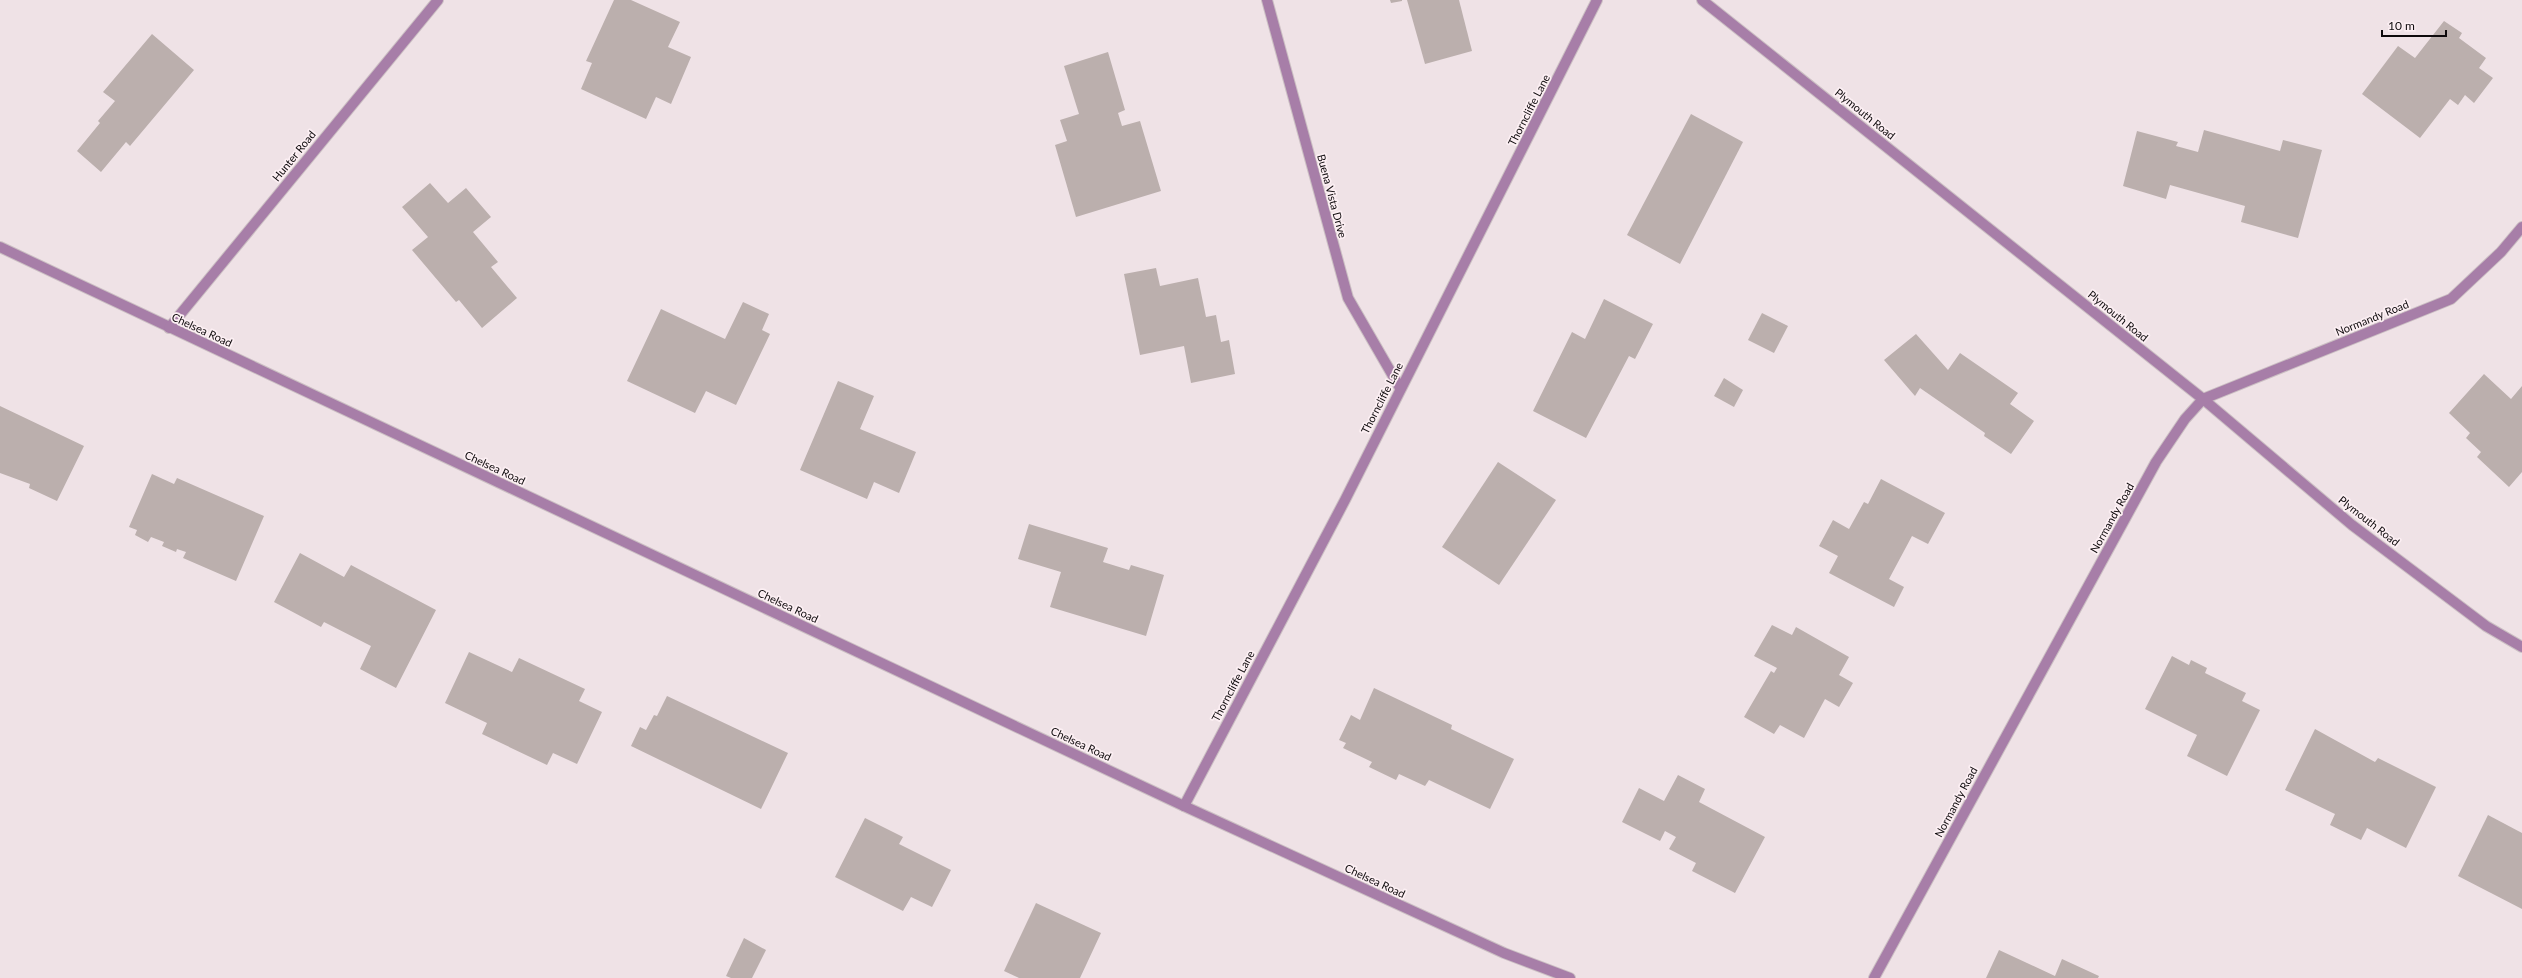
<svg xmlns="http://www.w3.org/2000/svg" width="2522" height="978" font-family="Lato,sans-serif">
<rect width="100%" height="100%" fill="#efe2e6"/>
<g fill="#bbafad">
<polygon points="614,0 631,0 680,22 668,47 691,57 671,104 656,97 646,119 581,89 592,63 586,61"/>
<polygon points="1390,0 1402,0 1402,1 1391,3"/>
<polygon points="1407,0 1459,0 1472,51 1425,64"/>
<polygon points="2444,21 2462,33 2459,38 2486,58 2479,68 2493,78 2474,103 2465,95 2458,105 2450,99 2420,138 2362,94 2398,46 2415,58"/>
<polygon points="152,34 194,70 130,146 126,142 101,172 77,151 100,123 98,121 115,101 103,92"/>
<polygon points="1108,52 1125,110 1118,113 1122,126 1140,121 1161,191 1076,217 1055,145 1067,141 1060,120 1079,114 1064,66"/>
<polygon points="1691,114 1743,142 1680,264 1627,235"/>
<polygon points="2204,130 2280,151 2283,140 2322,150 2298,238 2241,222 2245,206 2170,185 2166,199 2123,186 2137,131 2178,142 2176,146 2198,152"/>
<polygon points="430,183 448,203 466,188 491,217 473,232 498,262 491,267 517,298 482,328 459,300 456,302 412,250 428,237 402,207"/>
<polygon points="1156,268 1160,286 1198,278 1206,317 1216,315 1221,342 1229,340 1235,374 1191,383 1184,346 1140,355 1124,274"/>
<polygon points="1604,299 1653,324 1635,359 1629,356 1586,438 1533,411 1572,332 1585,339"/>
<polygon points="743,302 769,314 762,330 770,334 736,405 706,391 695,413 627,381 661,309 725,339"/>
<polygon points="1762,313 1788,326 1774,353 1748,340"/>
<polygon points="1916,334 1948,370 1960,353 2018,393 2010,404 2034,421 2011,454 1984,436 1985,433 1920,388 1915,396 1884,360"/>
<polygon points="2484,374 2511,399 2522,386 2522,472 2509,487 2477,457 2481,452 2466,438 2470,433 2449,413"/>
<polygon points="1724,378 1743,390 1734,407 1714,396"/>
<polygon points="838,381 874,396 860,429 916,452 899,493 874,482 867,499 800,470"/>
<polygon points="0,406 84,446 57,501 29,488 30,484 0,473"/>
<polygon points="1498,462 1556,500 1499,585 1442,547"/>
<polygon points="152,474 174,484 177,478 264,516 236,581 183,558 186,552 177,549 176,552 162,546 164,542 151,537 148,542 135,535 137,530 129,527"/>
<polygon points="1881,479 1945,513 1928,544 1912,536 1889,579 1904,587 1894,607 1829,573 1838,556 1819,546 1833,520 1849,529 1864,502 1868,504"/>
<polygon points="1029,524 1108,548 1103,562 1129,570 1131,565 1164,575 1146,636 1050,607 1061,572 1018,559"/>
<polygon points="300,553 344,577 351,565 436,610 396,688 360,669 371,646 324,622 321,627 274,602"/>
<polygon points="1772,625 1792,635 1796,627 1849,657 1839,675 1853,683 1839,707 1825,699 1804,738 1780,725 1774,734 1744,717 1771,671 1774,673 1777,668 1754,656"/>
<polygon points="469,652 512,672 519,658 585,689 579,701 602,712 577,764 553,753 547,765 482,734 487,723 445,703"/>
<polygon points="2172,656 2189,665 2191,660 2207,668 2205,673 2246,693 2242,701 2260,710 2227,776 2187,756 2197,735 2145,709"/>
<polygon points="1374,688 1452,725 1451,729 1514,759 1490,809 1429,780 1425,786 1399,774 1396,780 1369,767 1372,762 1343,748 1346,743 1339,740 1351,715 1360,720"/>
<polygon points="667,696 788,753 761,809 631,746 640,727 646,730 654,715 657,716"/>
<polygon points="2315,729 2375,762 2378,758 2436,787 2406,848 2367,828 2361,840 2330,825 2335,814 2285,790"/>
<polygon points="1678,775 1705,789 1699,802 1765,837 1735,893 1692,871 1696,863 1669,849 1676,837 1665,831 1660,841 1622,822 1639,788 1664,801"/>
<polygon points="2488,815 2522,833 2522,909 2458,876"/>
<polygon points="865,818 903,837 899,844 951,870 932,907 911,897 903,911 835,877"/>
<polygon points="1036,903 1101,933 1080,978 1019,978 1004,971"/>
<polygon points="744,938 766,950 752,978 731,978 726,976"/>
<polygon points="1999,950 2055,976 2062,959 2099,976 2098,978 1986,978"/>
</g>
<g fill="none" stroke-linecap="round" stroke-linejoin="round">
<defs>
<g id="minor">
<polyline points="1267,0 1348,298 1400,388"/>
<polyline points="1702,0 2203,399 2352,525 2486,626 2522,647"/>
<polyline points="0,247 1184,806 1504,953 1570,978"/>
<polyline points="169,328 438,0"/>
<polyline points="1184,806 1345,500 1597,0"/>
<polyline points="1874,978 2156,462 2185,419 2203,399 2451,299 2501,252 2522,227"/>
</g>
</defs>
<use href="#minor" stroke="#cbbfc3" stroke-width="12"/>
<use href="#minor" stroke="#a77ea8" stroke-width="10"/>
</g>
<g text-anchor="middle" stroke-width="3.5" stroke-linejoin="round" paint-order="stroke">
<g font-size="11" fill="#0e0a0c" stroke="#fceff3">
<text transform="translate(1529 110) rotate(-63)" y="4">Thorncliffe Lane</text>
<text transform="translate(1865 114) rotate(39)" y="4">Plymouth Road</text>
<text transform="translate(294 156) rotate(-51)" y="4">Hunter Road</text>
<text transform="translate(1332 196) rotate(75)" y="4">Buena Vista Drive</text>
<text transform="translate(2118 316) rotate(39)" y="4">Plymouth Road</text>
<text transform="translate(2372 318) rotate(-22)" y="4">Normandy Road</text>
<text transform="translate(202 330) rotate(25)" y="4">Chelsea Road</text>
<text transform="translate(1382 398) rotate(-63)" y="4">Thorncliffe Lane</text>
<text transform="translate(495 468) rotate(25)" y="4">Chelsea Road</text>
<text transform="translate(2112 518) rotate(-61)" y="4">Normandy Road</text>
<text transform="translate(2369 521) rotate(38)" y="4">Plymouth Road</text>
<text transform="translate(788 606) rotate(25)" y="4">Chelsea Road</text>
<text transform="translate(1233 686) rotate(-62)" y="4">Thorncliffe Lane</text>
<text transform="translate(1081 744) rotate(25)" y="4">Chelsea Road</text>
<text transform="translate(1956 802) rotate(-62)" y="4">Normandy Road</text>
<text transform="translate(1375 881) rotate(25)" y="4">Chelsea Road</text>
</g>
</g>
<path d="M2382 30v6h64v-6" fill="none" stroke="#0e0a0c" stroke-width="2"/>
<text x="2388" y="30" font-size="12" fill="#0e0a0c" stroke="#fceff3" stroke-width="3" paint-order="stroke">10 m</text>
</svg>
